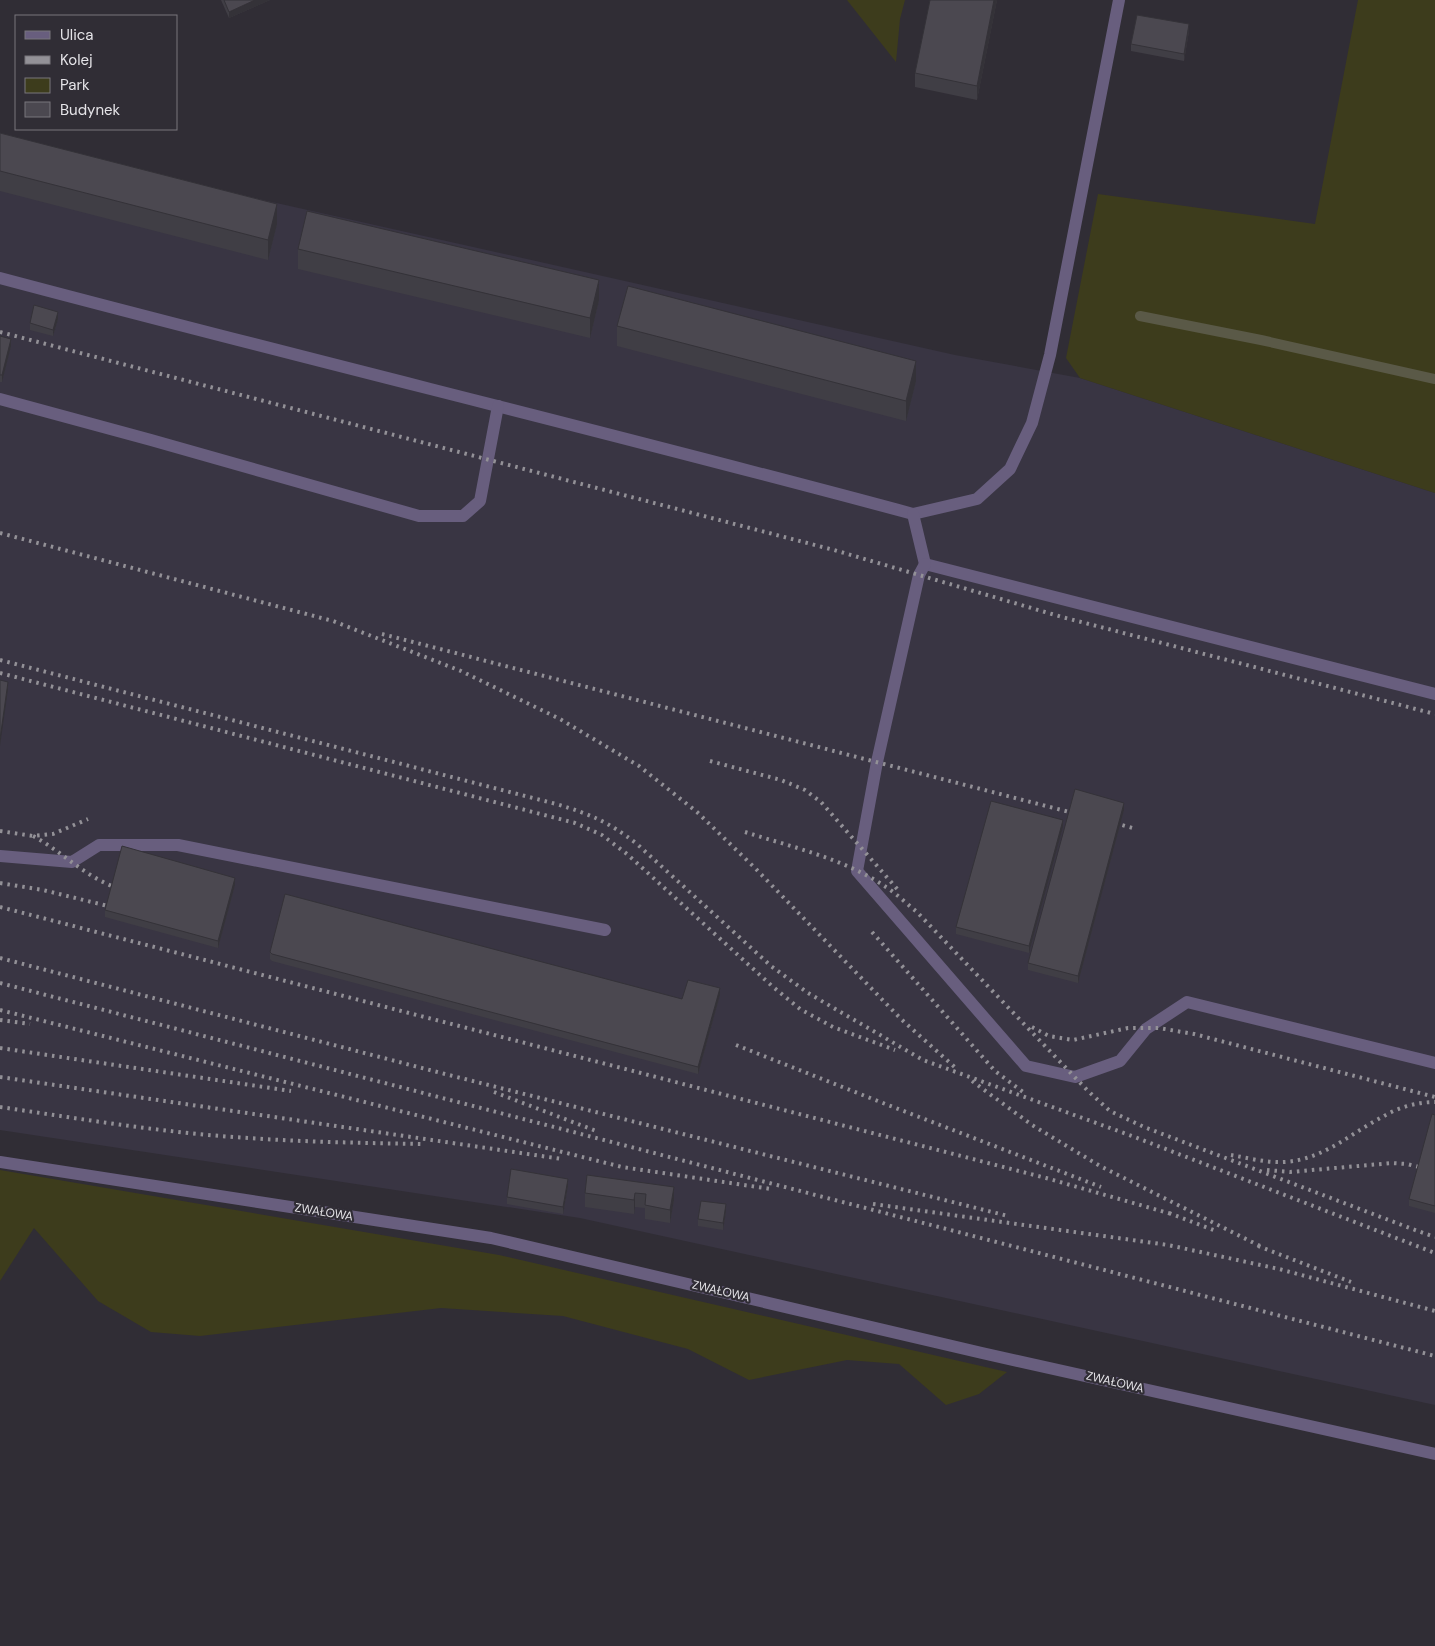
<svg xmlns="http://www.w3.org/2000/svg" width="1435" height="1646" font-family="'DM Sans',sans-serif">
<rect width="100%" height="100%" fill="#302d35"/>
<polygon fill="#393543" points="0,141 955,355 1080,378 1435,493 1435,1405 580,1218 0,1130"/>
<g fill="#3d3c1c">
<polygon points="847,0 905,0 900,19 896,62"/>
<polygon points="1358,0 1435,0 1435,493 1080,378 1066,358 1098,194 1315,224"/>
<polygon points="0,1170 499,1255 1007,1372 979,1394 946,1405 899,1364 847,1360 749,1380 688,1349 563,1316 441,1308 200,1336 151,1332 98,1301 34,1228 0,1281"/>
</g>
<g fill="none" stroke-linecap="round" stroke-linejoin="round">
<polyline stroke="#5a5947" stroke-width="10" points="1140,316 1261,340 1435,379"/>
<g stroke="#685e7e" stroke-width="12">
<path d="M0 278C304 359 609 432 913 514L977 499 1010 469 1032 423 1050 355 1119 0"/>
<polyline points="0,399 151,440 419,516 463,516 480,501 498,406"/>
<polyline points="913,514 925,564 1435,694"/>
<polyline points="925,564 919,575 877,762 857,871 1026,1066 1075,1077 1120,1061 1146,1029 1187,1002 1435,1063"/>
<polyline points="0,856 72,862 99,845 178,845 605,930"/>
<polyline points="0,1162 491,1238 982,1353 1435,1454"/>
</g>
<g stroke="#939197" stroke-width="4" stroke-dasharray="2.5 5" stroke-linecap="butt">
<polyline points="0,332 834,550 1062,617 1435,714"/>
<polyline points="0,533 333,621 461,671 560,719 639,766 697,812 755,868 901,1019 958,1070"/>
<polyline points="382,634 1081,815"/>
<path d="M0 660 556 804C590 814 609 822 637 844L771 966 808 993 923 1060 1132 1136 1435 1253"/>
<polyline points="0,673 575,823 602,835 627,854 772,986 800,1009 833,1027 895,1050"/>
<polyline points="710,761 781,780 805,790 821,802 899,891"/>
<polyline points="1108,821 1136,829"/>
<polyline points="0,831 33,836 53,834 88,819"/>
<path d="M745 832C792 847 845 859 886 887 897 894 907 904 917 912L1088 1091 1110 1111 1144 1127 1415 1230 1435 1237"/>
<path d="M33 836C65 853 87 880 124 890"/>
<polyline points="0,883 43,890 120,909"/>
<polyline points="0,907 1046,1178 1175,1215"/>
<polyline points="872,932 995,1071 1023,1092"/>
<polyline points="0,958 445,1074 1008,1216"/>
<polyline points="0,983 1435,1356"/>
<polyline points="0,1010 622,1167 771,1189"/>
<polyline points="0,1020 30,1024"/>
<polyline points="1032,1027 1049,1036 1073,1040 1128,1028 1159,1028 1194,1034 1435,1097"/>
<polyline points="736,1045 888,1105 1101,1187"/>
<polyline points="0,1048 291,1091"/>
<polyline points="0,1077 562,1159"/>
<polyline points="972,1081 1032,1125 1100,1166 1264,1248"/>
<polyline points="494,1092 599,1132"/>
<path d="M0 1107C82 1119 165 1133 248 1138 306 1142 364 1143 422 1144"/>
<path d="M1231 1155C1248 1158 1267 1163 1284 1162 1323 1160 1351 1133 1384 1116 1399 1107 1418 1102 1435 1102"/>
<polyline points="1267,1170 1290,1172 1392,1163 1407,1164 1435,1171"/>
<polyline points="873,1204 1168,1245 1279,1269 1435,1311"/>
<polyline points="1169,1213 1216,1231"/>
<polyline points="1258,1246 1351,1282"/>
</g>
</g>
<g fill="#403e45">
<polygon points="221,0 270,0 229,18"/>
<polygon points="997,0 977,100 915,87 915,73"/>
<polygon points="1189,31 1184,61 1131,51 1131,44"/>
<polygon points="0,133 277,224 268,260 0,191"/>
<polygon points="298,249 599,300 590,338 298,269"/>
<polygon points="58,319 53,336 30,330 30,323"/>
<polygon points="617,326 916,381 906,421 617,346"/>
<polygon points="0,336 11,346 2,382 0,382"/>
<polygon points="1124,810 1078,983 1028,970 1028,963"/>
<polygon points="1063,827 1029,953 956,934 956,927"/>
<polygon points="235,885 218,948 105,917 105,910"/>
<polygon points="270,952 682,999 720,995 698,1074 272,961 270,959"/>
<polygon points="1435,1115 1435,1213 1409,1206 1409,1199"/>
<polygon points="587,1175 674,1200 670,1223 645,1219 645,1208 635,1207 634,1214 585,1207 585,1193"/>
<polygon points="568,1186 563,1214 507,1204 507,1197"/>
<polygon points="726,1211 723,1230 698,1226 698,1219"/>
</g>
<g fill="#343238">
<polygon points="255,0 270,0 229,18 229,12"/>
<polygon points="994,0 997,0 977,100 977,86"/>
<polygon points="1189,24 1189,31 1184,61 1184,54"/>
<polygon points="277,204 277,224 268,260 268,240"/>
<polygon points="599,280 599,300 590,338 590,318"/>
<polygon points="58,312 58,319 53,336 53,330"/>
<polygon points="11,339 11,346 2,382 2,375"/>
<polygon points="916,361 916,381 906,421 906,401"/>
<polygon points="8,682 8,689 0,746 0,739"/>
<polygon points="1124,803 1124,810 1078,983 1078,976"/>
<polygon points="1063,820 1063,827 1029,953 1029,946"/>
<polygon points="235,878 235,885 218,948 218,941"/>
<polygon points="720,988 720,995 698,1074 698,1067"/>
<polygon points="568,1179 568,1186 563,1214 563,1207"/>
<polygon points="674,1187 674,1200 670,1223 670,1210"/>
<polygon points="635,1193 635,1207 634,1214 634,1200"/>
<polygon points="726,1204 726,1211 723,1230 723,1223"/>
</g>
<g fill="#4b4850" stroke="#343238">
<polygon points="224,0 255,0 229,12"/>
<polygon points="930,0 994,0 977,86 915,73"/>
<polygon points="1137,15 1189,24 1184,54 1131,44"/>
<polygon points="0,133 277,204 268,240 0,171"/>
<polygon points="307,211 599,280 590,318 298,249"/>
<polygon points="628,286 916,361 906,401 617,326"/>
<polygon points="34,305 58,312 53,330 30,323"/>
<polygon points="0,336 11,339 2,375 0,375"/>
<polygon points="0,680 8,682 0,739"/>
<polygon points="1075,789 1124,803 1078,976 1028,963"/>
<polygon points="991,801 1063,820 1029,946 956,927"/>
<polygon points="122,846 235,878 218,941 105,910"/>
<polygon points="285,894 682,999 688,980 720,988 698,1067 272,954 270,952"/>
<polygon points="1432,1114 1435,1115 1435,1206 1409,1199"/>
<polygon points="511,1169 568,1179 563,1207 507,1197"/>
<polygon points="587,1175 674,1187 670,1210 645,1205 646,1194 635,1193 634,1200 585,1193"/>
<polygon points="701,1201 726,1204 723,1223 698,1219"/>
</g>
<g text-anchor="middle" stroke-width="4.5" stroke-linejoin="round" paint-order="stroke">
<g font-size="12" fill="#e5e4e8" stroke="#302d35">
<text transform="translate(324 1212) rotate(9)" y="4">ZWAŁOWA</text>
<text transform="translate(721 1291) rotate(13)" y="4">ZWAŁOWA</text>
<text transform="translate(1115 1382) rotate(13)" y="4">ZWAŁOWA</text>
</g>
</g>
<rect x="15" y="15" width="162" height="115" fill="#302d35" stroke="#78767d"/>
<rect x="25" y="31" width="25" height="8" fill="#685e7e" stroke="#78767d"/>
<text x="60" y="40" font-size="15" fill="#e5e4e8">Ulica</text>
<rect x="25" y="56" width="25" height="8" fill="#939197" stroke="#78767d"/>
<text x="60" y="65" font-size="15" fill="#e5e4e8">Kolej</text>
<rect x="25" y="78" width="25" height="15" fill="#3d3c1c" stroke="#78767d"/>
<text x="60" y="90" font-size="15" fill="#e5e4e8">Park</text>
<rect x="25" y="102" width="25" height="15" fill="#4b4850" stroke="#78767d"/>
<text x="60" y="115" font-size="15" fill="#e5e4e8">Budynek</text>
</svg>
